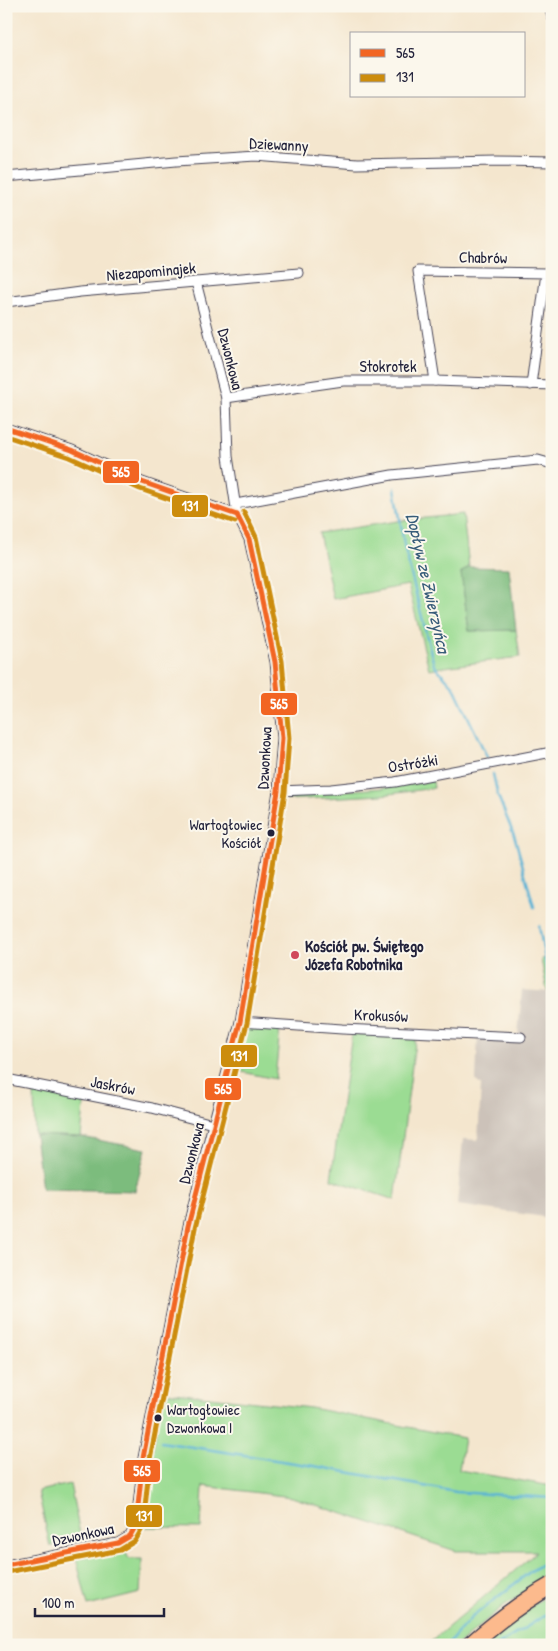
<svg xmlns="http://www.w3.org/2000/svg" width="558" height="1651" font-family="'Patrick Hand',sans-serif">
<rect width="100%" height="100%" fill="#fbf7ec"/>
<filter id="ink" filterUnits="userSpaceOnUse"><feTurbulence type="fractalNoise" baseFrequency=".02" numOctaves="2"/><feDisplacementMap in="SourceGraphic" scale="10" xChannelSelector="R" yChannelSelector="G"/><feConvolveMatrix kernelMatrix="1 2 1 2 8 2 1 2 1" color-interpolation-filters="sRGB"/></filter>
<filter id="wash" filterUnits="userSpaceOnUse"><feTurbulence type="fractalNoise" baseFrequency=".0096" numOctaves="4" result="noise"/><feDisplacementMap in="SourceGraphic" scale="20" xChannelSelector="R" yChannelSelector="G"/><feGaussianBlur stdDeviation="1.12" result="paint"/><feColorMatrix in="noise" values="0 0 0 0 0 0 0 0 0 0 0 0 0 0 0 0 0 1.4 0 .05"/><feComposite in="paint" operator="in"/></filter>
<g filter="url(#wash)">
<rect width="100%" height="100%" fill="#f4e6ce"/>
<polygon fill="#ccc2b9" points="522,990 552,992 552,1218 457,1205 463,1139 478,1140 481,1085 476,1081 478,1032 518,1035"/>
<g fill="#9bdc93" stroke="#5e7f67">
<polygon points="463,514 469,567 461,573 469,631 516,630 520,657 429,669 408,585 333,599 319,533 398,521"/>
<polygon points="433,781 434,788 382,795 287,800 285,798 296,797 296,794 383,788"/>
<polygon points="552,958 552,992 547,991 541,959"/>
<polygon points="245,1026 280,1028 275,1079 233,1070"/>
<polygon points="352,1034 416,1034 395,1200 331,1179"/>
<polygon points="34,1087 85,1097 81,1137 35,1135"/>
<polygon points="163,1392 311,1408 464,1438 459,1470 552,1486 552,1576 503,1606 457,1645 427,1645 532,1556 536,1551 456,1551 292,1497 203,1486 201,1528 143,1527 145,1492"/>
<polygon points="70,1484 81,1539 50,1546 38,1491"/>
<polygon points="119,1550 125,1551 129,1559 142,1559 140,1593 88,1606 76,1558"/>
<polygon points="552,1593 552,1645 479,1645 507,1621"/>
</g>
<g fill="#7cbc7d" stroke="#4f6f5c">
<polygon points="469,567 509,568 516,630 469,631 461,573"/>
<polygon points="35,1135 81,1137 146,1149 135,1191 42,1189"/>
</g>
<g fill="none" stroke-linecap="round" stroke-linejoin="round">
<g stroke="#57b2d5" stroke-width="2.5">
<polyline points="395,488 405,550 434,665 454,687 487,757"/>
<polyline points="493,774 498,796 515,838 534,907"/>
<polyline points="539,926 550,987 552,988"/>
<polyline points="161,1442 314,1466 456,1492 552,1498"/>
<polyline points="447,1645 471,1618 531,1571 552,1558"/>
<polyline points="498,1645 552,1611"/>
</g>
</g>
</g>
<g filter="url(#ink)">
<g fill="none" stroke-linecap="round" stroke-linejoin="round">
<defs>
<g id="street">
<polyline points="549,6 552,17"/>
<polyline points="6,177 176,161 256,156 357,164 496,161 552,162"/>
<polyline points="6,302 80,292 299,273"/>
<polyline points="435,381 418,271 546,273 531,385"/>
<polyline points="226,398 343,381 435,381 552,385"/>
<polyline points="6,428 72,450 142,482 237,515"/>
<polyline points="236,504 392,475 538,460 552,464"/>
<polyline points="278,791 331,789 395,782 552,752"/>
<polyline points="240,1022 342,1029 521,1037"/>
<polyline points="6,1079 152,1108 213,1124"/>
<polyline points="6,1565 118,1543 130,1536 136,1525 143,1458 188,1226 206,1151 240,1022 278,791 282,738 275,662 249,539 237,515 228,456 226,398 196,282"/>
</g>
<path id="highway" d="M470 1645C496 1622 522 1602 552 1585"/>
</defs>
<use href="#street" stroke="#423f51" stroke-width="11"/>
<use href="#highway" stroke="#423f51" stroke-width="19"/>
<use href="#street" stroke="#fff" stroke-width="9"/>
<use href="#highway" stroke="#fcba8d" stroke-width="16"/>
<defs>
<g id="bus-1">
<polyline points="6,428 72,450 142,482 237,515"/>
<polyline points="6,1565 118,1543 130,1536 136,1525 143,1458 188,1226 240,1022 278,791 282,738 275,662 249,539 237,515"/>
</g>
<g id="bus-2">
<polyline points="6,436 69,457 140,489 235,522"/>
<polyline points="7,1572 120,1550 135,1541 143,1527 150,1459 195,1228 247,1023 285,792 289,738 282,661 256,537 244,512"/>
</g>
</defs>
<use href="#bus-1" stroke="#fbf7ec" stroke-width="9"/>
<use href="#bus-2" stroke="#fbf7ec" stroke-width="9"/>
<use href="#bus-1" stroke="#f26522" stroke-width="5"/>
<use href="#bus-2" stroke="#cc8c0c" stroke-width="5"/>
</g>
</g>
<g fill="#22223b" stroke="#fbf7ec" stroke-width="2">
<circle cx="271" cy="833" r="4.5"/>
<circle cx="158" cy="1418" r="4.5"/>
</g>
<circle fill="#d1495b" stroke="#fbf7ec" stroke-width="2" cx="295" cy="955" r="5"/>
<g text-anchor="middle" stroke-width="4" stroke-linejoin="round" paint-order="stroke">
<g font-size="15" fill="#22223b" stroke="#fbf7ec" text-anchor="end">
<text x="262" y="830">Wartogłowiec<tspan x="262" dy="18">Kościół</tspan></text>
<text x="167" y="1415" text-anchor="start">Wartogłowiec<tspan x="167" dy="18">Dzwonkowa I</tspan></text>
</g>
<g font-size="16" fill="#22223b" stroke="#fbf7ec">
<text transform="translate(279 144) rotate(3)" y="6">Dziewanny</text>
<text transform="translate(483 257) rotate(1)" y="6">Chabrów</text>
<text transform="translate(151 271) rotate(-5)" y="6">Niezapominajek</text>
<text transform="translate(231 359) rotate(76)" y="6">Dzwonkowa</text>
<text x="388" y="372">Stokrotek</text>
<text transform="translate(264 758) rotate(-87)" y="6">Dzwonkowa</text>
<text transform="translate(413 763) rotate(-9)" y="6">Ostróżki</text>
<text transform="translate(381 1015) rotate(2)" y="6">Krokusów</text>
<text transform="translate(113 1085) rotate(11)" y="6">Jaskrów</text>
<text transform="translate(191 1153) rotate(-76)" y="6">Dzwonkowa</text>
<text transform="translate(83 1534) rotate(-12)" y="6">Dzwonkowa</text>
</g>
<g font-size="16" font-weight="bold" fill="#22223b" stroke="#fbf7ec" text-anchor="start">
<text x="305" y="952">Kościół pw. Świętego<tspan x="305" dy="18">Józefa Robotnika</tspan></text>
</g>
<g font-size="18" font-style="italic" fill="#375c79" stroke="#fbf7ec">
<text transform="translate(428 583) rotate(77)" y="6">Dopływ ze Zwierzyńca</text>
</g>
</g>
<g stroke="#fbf7ec" stroke-width="2">
<rect x="102" y="460" width="38" height="24" rx="5" fill="#f26522"/>
<rect x="171" y="494" width="38" height="24" rx="5" fill="#cc8c0c"/>
<rect x="260" y="692" width="38" height="24" rx="5" fill="#f26522"/>
<rect x="220" y="1044" width="38" height="24" rx="5" fill="#cc8c0c"/>
<rect x="204" y="1077" width="38" height="24" rx="5" fill="#f26522"/>
<rect x="123" y="1459" width="38" height="24" rx="5" fill="#f26522"/>
<rect x="125" y="1504" width="38" height="24" rx="5" fill="#cc8c0c"/>
</g>
<g font-size="14" text-anchor="middle" font-weight="bold" fill="#fff">
<text x="121" y="477">565</text>
<text x="190" y="511">131</text>
<text x="279" y="709">565</text>
<text x="239" y="1061">131</text>
<text x="223" y="1094">565</text>
<text x="142" y="1476">565</text>
<text x="144" y="1521">131</text>
</g>
<rect width="558" height="1651" fill="none" stroke="#fbf7ec" stroke-width="25"/>
<rect x="350" y="32" width="175" height="65" fill="#fbf7ec" stroke="#a4a2a5"/>
<rect x="360" y="49" width="25" height="8" fill="#f26522" stroke="#a4a2a5"/>
<text x="396" y="58" font-size="15" fill="#22223b">565</text>
<rect x="360" y="74" width="25" height="8" fill="#cc8c0c" stroke="#a4a2a5"/>
<text x="396" y="82" font-size="15" fill="#22223b">131</text>
<path d="M35 1608v8h129v-8" fill="none" stroke="#22223b" stroke-width="2.5"/>
<text x="42" y="1608" font-size="15" fill="#22223b" stroke="#fbf7ec" stroke-width="4" paint-order="stroke">100 m</text>
</svg>
